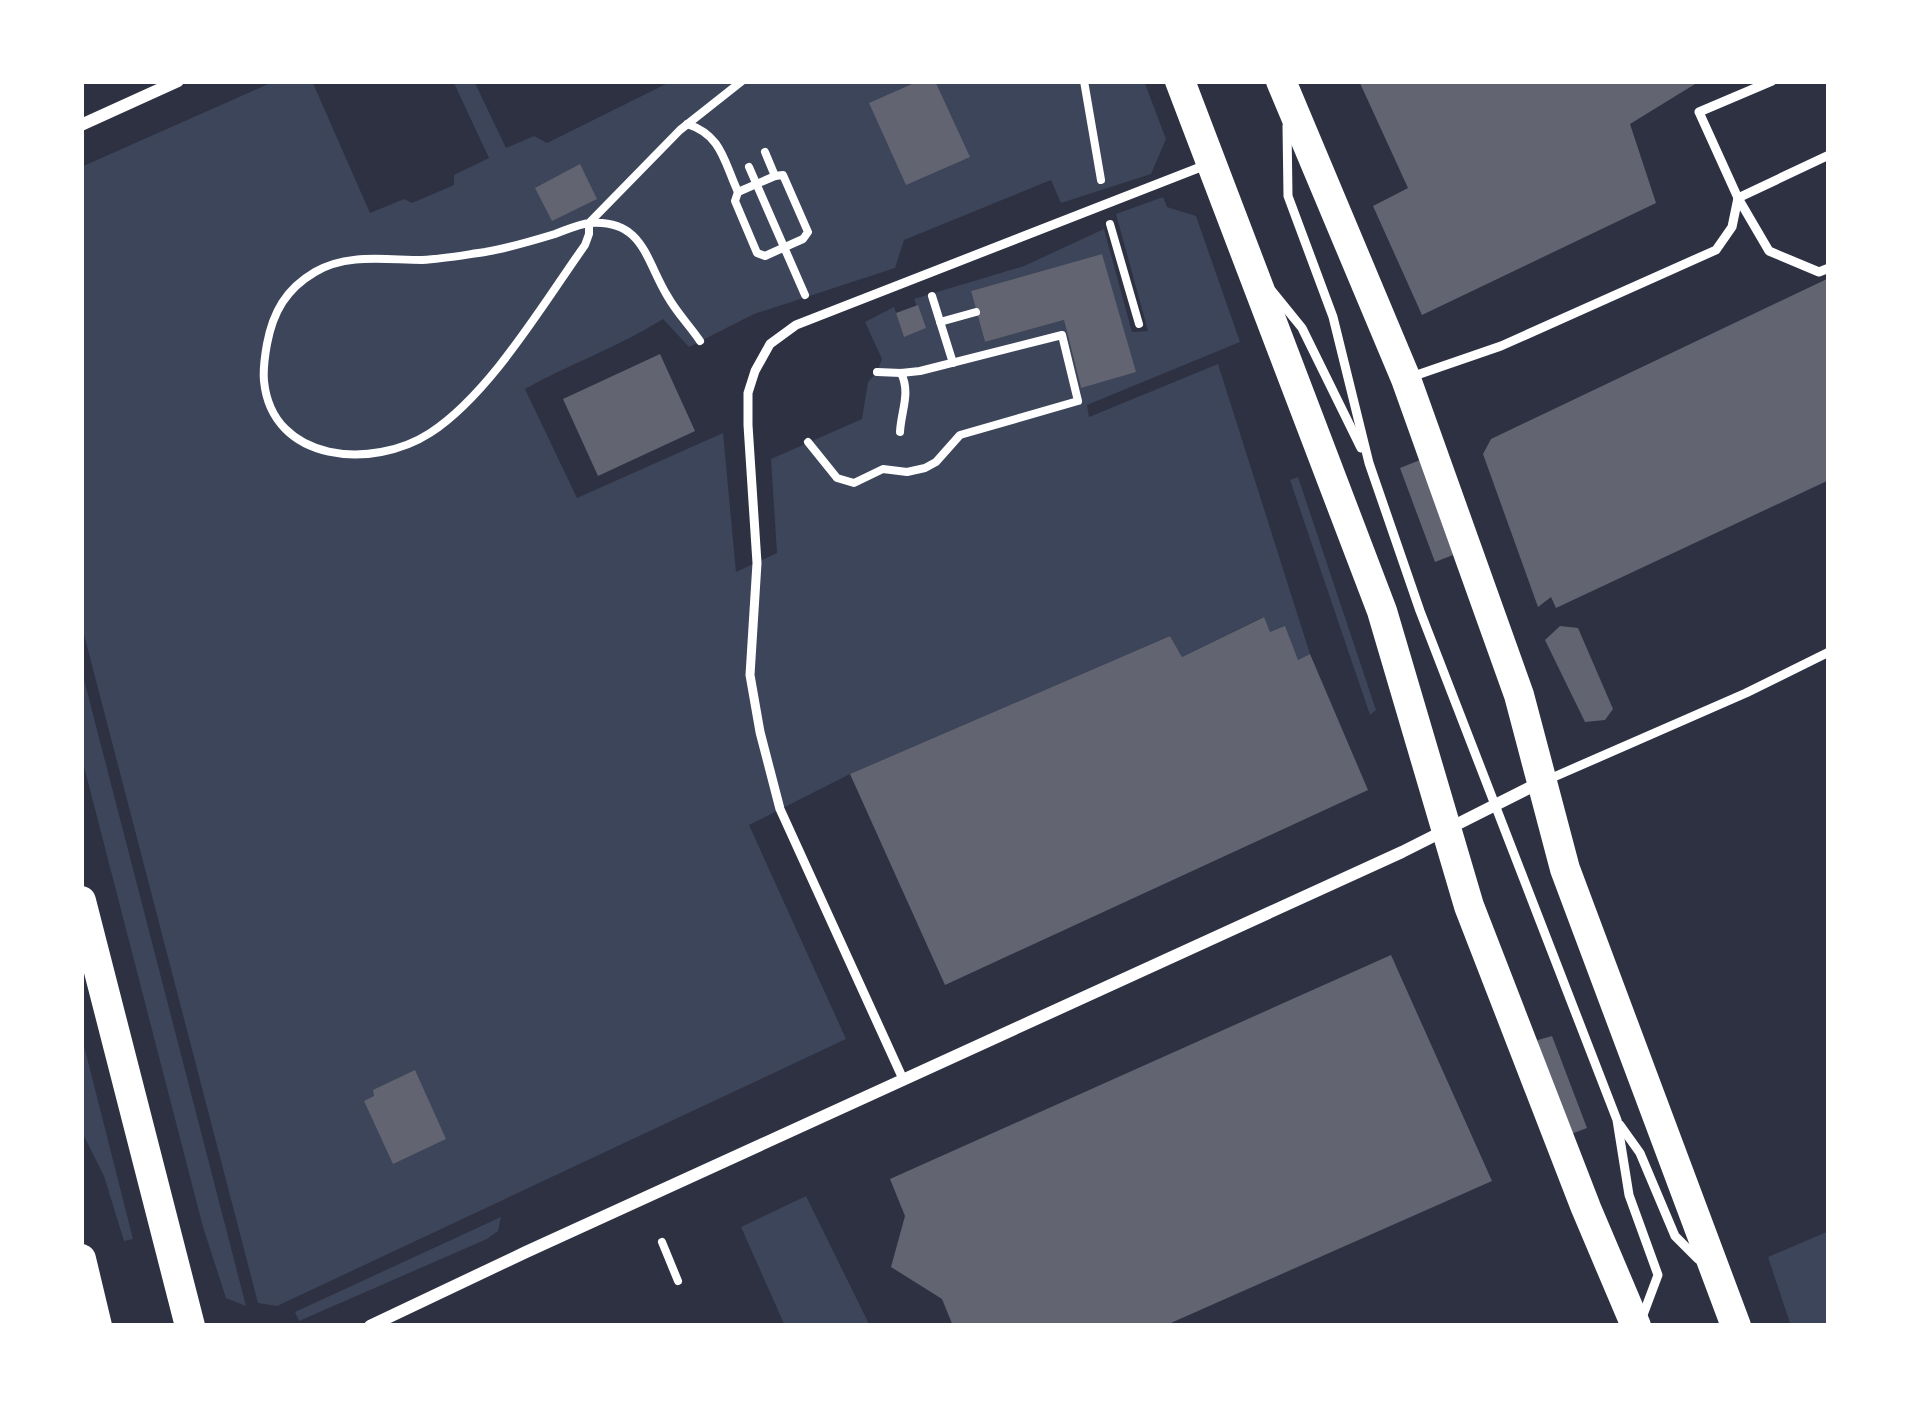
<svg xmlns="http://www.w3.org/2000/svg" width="1910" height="1407" font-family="Roboto,sans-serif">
<rect width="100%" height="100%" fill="#2d3142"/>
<g fill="#3c4559" fill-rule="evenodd">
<path d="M275 81H312L370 213 404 199 412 203 454 185V175L489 158 453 81H474L506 148 534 136 547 143 672 81H1144L1166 139 1151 174 1061 203 1051 180 904 240 895 268 754 314 689 347 663 319C619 347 569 364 525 389L577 498 723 433 736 572 777 553 771 459 862 419 868 382 877 372 882 359 865 322 894 307 904 336 925 328 914 299 1024 266 1104 229 1132 332 1148 331 1116 214 1163 197 1167 207 1196 216 1240 342 1087 405 1089 417 1218 364 1310 654 1298 660 1270 632 1263 617 1182 657 1170 636 850 774 749 825 846 1039 277 1306 258 1303 81 623V167ZM1102 254 1081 388 1064 320 985 342 971 291Z"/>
<polygon points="1298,477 1376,710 1370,715 1290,480"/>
<polygon points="81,668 246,1306 226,1298 203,1227 81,755"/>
<polygon points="81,1034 133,1239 124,1241 104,1176 81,1130"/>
<polygon points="806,1196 870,1326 785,1326 741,1227"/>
<polygon points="501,1217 498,1231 487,1239 299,1321 295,1312"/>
<polygon points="1829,1231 1829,1326 1791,1326 1768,1257"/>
</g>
<g fill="#626471">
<polygon points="919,81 935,81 970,157 906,185 869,103"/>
<polygon points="1359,81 1700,81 1630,124 1656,203 1422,315 1373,206 1408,188"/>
<polygon points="580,164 597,199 552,221 535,188"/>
<polygon points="1102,254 1136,372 1081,388 1064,320 985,342 971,291"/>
<polygon points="1829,278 1829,480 1556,608 1551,597 1538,607 1483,454 1491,439"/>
<polygon points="918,305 926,328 904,337 896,313"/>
<polygon points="660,354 695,431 598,476 563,399"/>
<polygon points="1420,460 1453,555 1435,562 1400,468"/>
<polygon points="1264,617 1270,632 1285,626 1298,660 1310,654 1368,790 945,985 850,774 1170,636 1182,657"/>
<polygon points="1560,626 1578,628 1613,709 1605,720 1585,722 1545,640"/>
<polygon points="1391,955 1492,1181 1164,1326 953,1326 942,1299 891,1267 905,1216 890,1179"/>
<polygon points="1552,1036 1587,1128 1571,1134 1534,1049 1538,1040"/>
<polygon points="415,1070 446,1139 393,1164 364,1101 374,1096 373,1090"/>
</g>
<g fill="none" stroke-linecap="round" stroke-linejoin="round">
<g stroke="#fff" stroke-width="8">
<polyline points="1084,81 1101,180"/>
<path d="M687 124C722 135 724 162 738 192L775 176 765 152"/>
<polyline points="749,167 805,295"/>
<polyline points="738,192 735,201 757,253 765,256 803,239 808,232 783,175 775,176"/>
<polyline points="1110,224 1139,324"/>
<polyline points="932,296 953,363"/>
<polyline points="940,322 976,312"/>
<path d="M700 341C690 326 677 313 668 297 646 262 644 219 590 223 579 224 566 230 555 234 532 241 509 248 485 252 464 255 443 259 422 260 386 260 347 253 315 272 286 289 273 312 267 344 265 355 263 370 264 381 272 463 373 470 430 433 490 394 543 304 585 245L589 234V223L680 130 742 81"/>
<path d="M900 432C901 411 911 393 901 373"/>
<polyline points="808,442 837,478 854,483 883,469 907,472 925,468 936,462 960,435 1078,401 1062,335 920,371 901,373 877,372"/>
<polyline points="662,1242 678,1281"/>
</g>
<g stroke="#fff" stroke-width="9">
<polyline points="1772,81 1699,112 1738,198 1769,251 1819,272 1829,268"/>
<polyline points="1287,126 1288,196 1333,317 1369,463 1420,611 1617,1120 1629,1195 1658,1275 1643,1315"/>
<polyline points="1738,198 1829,155"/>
<polyline points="1272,291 1302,328 1361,448"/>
<polyline points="1411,377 1501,346 1716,250 1732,227 1738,198"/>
<polyline points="1547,780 1746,693 1829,652"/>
<polyline points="903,1079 780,809 760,732 750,675 757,563 748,425 748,393 755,371 770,344 796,325 1206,165"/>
<polyline points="1620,1125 1640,1153 1675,1236 1698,1259"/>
</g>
<g stroke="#fff" stroke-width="12">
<polyline points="81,125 178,81"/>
<polyline points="370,1326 526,1252 1402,852 1539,783"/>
</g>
<g stroke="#fff" stroke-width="30">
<polyline points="1180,81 1382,611 1469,906 1586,1208 1636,1326"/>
<polyline points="1281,81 1406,379 1519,695 1565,869 1736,1326"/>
<polyline points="81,901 190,1326"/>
<polyline points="81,1259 97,1326"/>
</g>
</g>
<rect width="1910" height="1407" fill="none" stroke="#ffffff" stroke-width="168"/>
</svg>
